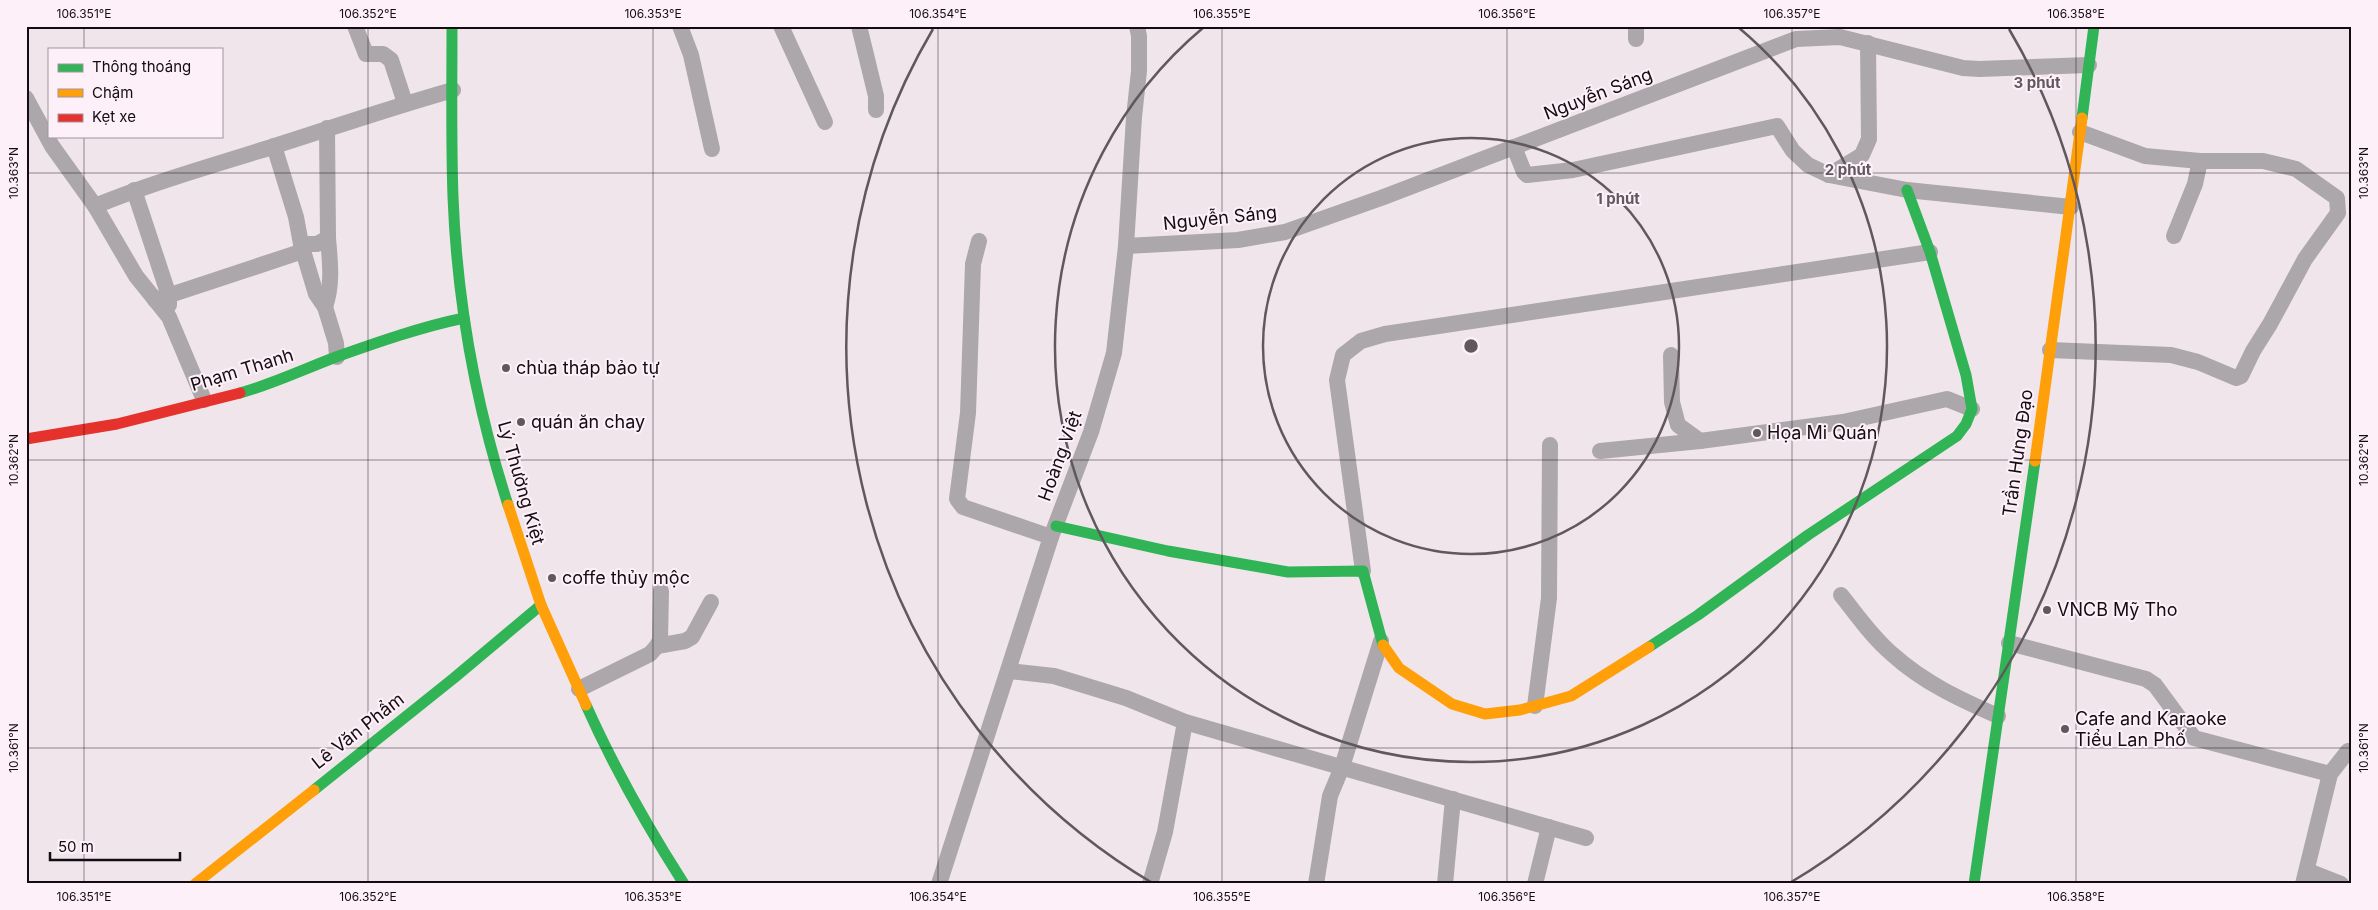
<svg xmlns="http://www.w3.org/2000/svg" width="2378" height="910" font-family="Inter,sans-serif">
<rect width="100%" height="100%" fill="#f1e5ec"/>
<g fill="none" stroke-linecap="round" stroke-linejoin="round">
<g stroke="#aba7aa" stroke-width="16">
<polyline points="355,26 366,54 383,54 391,60 405,103"/>
<polyline points="680,26 691,55 712,149"/>
<polyline points="781,26 825,122"/>
<polyline points="859,26 876,96 876,110"/>
<polyline points="1636,26 1636,39"/>
<polyline points="26,98 52,146 95,206 136,276 169,317 204,400"/>
<polyline points="274,146 296,217 301,244 317,244 328,238 327,128"/>
<polyline points="1514,147 1524,172 1527,175 1573,170 1777,126 1793,151 1808,165 1829,175 1907,190 2071,207"/>
<polyline points="1829,175 1862,155 1869,139 1868,43"/>
<polyline points="134,190 169,296 169,305"/>
<path d="M95 206C154 182 214 165 275 146 334 127 393 107 453 90"/>
<polyline points="2174,236 2195,184 2200,161"/>
<polyline points="979,241 973,264 968,413 957,499 963,507 1051,537"/>
<polyline points="301,244 316,294 325,307 336,343 337,357"/>
<polyline points="1126,246 1238,240 1285,232 1381,198 1796,39 1840,37 1963,68 1979,69 2089,65"/>
<polyline points="155,300 303,251"/>
<path d="M325 307C333 284 330 262 328 238"/>
<polyline points="2050,350 2171,355 2198,362 2236,378 2241,376 2253,351 2270,324 2305,259 2338,213 2337,198 2296,169 2263,161 2200,161 2145,156 2080,132"/>
<polyline points="1671,355 1672,402 1678,425 1700,441"/>
<polyline points="1600,451 1700,441 1843,422 1947,399 1972,409"/>
<polyline points="1363,571 1337,380 1343,355 1361,341 1385,334 1930,252"/>
<path d="M1841 595C1857 615 1872 637 1892 654 1923 682 1959 699 1998 716"/>
<polyline points="2009,643 2146,679 2155,685 2194,738 2330,774"/>
<polyline points="657,646 685,641 692,637 711,602"/>
<polyline points="1009,671 1054,676 1126,698 1185,722 1586,838"/>
<polyline points="579,689 650,654 657,646 660,640 661,591"/>
<polyline points="1535,706 1549,598 1550,445"/>
<polyline points="2308,871 2341,884"/>
<polyline points="939,884 1051,537 1091,432 1114,353 1126,246 1134,117 1139,71 1139,36 1137,26"/>
<polyline points="1150,884 1165,832 1185,722"/>
<polyline points="1316,884 1330,796 1342,767 1381,641"/>
<polyline points="1445,884 1453,799"/>
<polyline points="1535,884 1549,827"/>
<polyline points="2303,884 2330,774 2348,751"/>
</g>
<g stroke="#30b455" stroke-width="11">
<path d="M452 26C452 83 451 140 453 197 457 301 476 406 508 505"/>
<polyline points="2082,118 2094,26"/>
<path d="M240 393C273 384 304 369 336 357 378 342 421 327 464 318"/>
<polyline points="1056,526 1168,551 1288,572 1363,571 1383,645"/>
<polyline points="1649,647 1698,615 1808,535 1957,436 1966,424 1972,409 1966,375 1930,252 1907,190"/>
<path d="M586 705C614 768 647 826 684 884"/>
<polyline points="314,790 454,678 541,605"/>
<polyline points="1974,884 2035,461"/>
</g>
<g stroke="#ff9f0a" stroke-width="11">
<polyline points="2035,461 2082,118"/>
<polyline points="508,505 541,605 586,705"/>
<polyline points="1383,645 1399,668 1452,704 1485,714 1520,710 1571,696 1649,647"/>
<polyline points="195,884 314,790"/>
</g>
<polyline stroke="#e5322d" stroke-width="11" points="26,439 117,424 240,393"/>
</g>
<path fill="none" stroke="#130c11" stroke-width="1" stroke-opacity="0.45" d="M84 26V49M368 26V884M653 26V884M938 26V884M1222 26V884M1507 26V884M1792 26V884M2076 26V884M84 136V884M26 173H2352M26 460H2352M26 748H2352"/>
<g fill="none" stroke="#61585e" stroke-width="2.5">
<circle cx="1471" cy="346" r="208"/>
<path d="M1738 27A416 416 0 1 1 1204 27"/>
<path d="M1154 884A624 624 0 0 1 933 29M2009 29A624 624 0 0 1 1788 884"/>
</g>
<g fill="#61585e" stroke="#fef0f8" stroke-width="2">
<circle cx="506" cy="368" r="5"/>
<circle cx="521" cy="422" r="5"/>
<circle cx="1757" cy="433" r="5"/>
<circle cx="552" cy="578" r="5"/>
<circle cx="2047" cy="610" r="5"/>
<circle cx="2065" cy="729" r="5"/>
</g>
<g text-anchor="middle" stroke-width="4" stroke-linejoin="round" paint-order="stroke">
<g font-size="18" fill="#130c11" stroke="#fef0f8">
<text transform="translate(1598 94) rotate(-21)" y="6">Nguyễn Sáng</text>
<text transform="translate(1220 218) rotate(-6)" y="6">Nguyễn Sáng</text>
<text transform="translate(242 370) rotate(-17)" y="6">Phạm Thanh</text>
<text transform="translate(2018 453) rotate(-82)" y="6">Trần Hưng Đạo</text>
<text transform="translate(1060 456) rotate(-70)" y="6">Hoàng Việt</text>
<text transform="translate(521 483) rotate(74)" y="6">Lý Thường Kiệt</text>
<text transform="translate(358 731) rotate(-38)" y="6">Lê Văn Phẩm</text>
</g>
<g font-size="18" fill="#130c11" stroke="#fef0f8" text-anchor="start">
<text x="516" y="374">chùa tháp bảo tự</text>
<text x="531" y="428">quán ăn chay</text>
<text x="1767" y="439">Họa Mi Quán</text>
<text x="562" y="584">coffe thủy mộc</text>
<text x="2057" y="616">VNCB Mỹ Tho</text>
<text x="2075" y="725">Cafe and Karaoke<tspan x="2075" dy="21">Tiểu Lan Phố</tspan></text>
</g>
</g>
<circle cx="1471" cy="346" r="8" fill="#61585e" stroke="#fef0f8" stroke-width="2.5"/>
<g font-size="15" text-anchor="middle" font-weight="bold" fill="#61585e" stroke="#fef0f8" stroke-width="4" stroke-linejoin="round" paint-order="stroke">
<text x="2037" y="88">3 phút</text>
<text x="1848" y="175">2 phút</text>
<text x="1618" y="204">1 phút</text>
</g>
<rect width="2378" height="910" fill="none" stroke="#fef0f8" stroke-width="55"/>
<rect x="48" y="48" width="175" height="90" fill="#fef0f8" stroke="#a0959c"/>
<rect x="58" y="64" width="25" height="8" fill="#30b455" stroke="#a0959c"/>
<text x="92" y="72" font-size="15" fill="#130c11">Thông thoáng</text>
<rect x="58" y="89" width="25" height="8" fill="#ff9f0a" stroke="#a0959c"/>
<text x="92" y="98" font-size="15" fill="#130c11">Chậm</text>
<rect x="58" y="114" width="25" height="8" fill="#e5322d" stroke="#a0959c"/>
<text x="92" y="122" font-size="15" fill="#130c11">Kẹt xe</text>
<path d="M50 852v8h130v-8" fill="none" stroke="#130c11" stroke-width="2.5"/>
<text x="58" y="852" font-size="15" fill="#130c11" stroke="#fef0f8" stroke-width="4" paint-order="stroke">50 m</text>
<rect x="28" y="28" width="2322" height="854" fill="none" stroke="#130c11" stroke-width="2"/>
<g font-size="12" text-anchor="middle" fill="#130c11">
<text x="84" y="18">106.351°E</text>
<text x="368" y="18">106.352°E</text>
<text x="653" y="18">106.353°E</text>
<text x="938" y="18">106.354°E</text>
<text x="1222" y="18">106.355°E</text>
<text x="1507" y="18">106.356°E</text>
<text x="1792" y="18">106.357°E</text>
<text x="2076" y="18">106.358°E</text>
<text transform="translate(14 173) rotate(-90)" y="4">10.363°N</text>
<text transform="translate(2364 173) rotate(-90)" y="4">10.363°N</text>
<text transform="translate(14 460) rotate(-90)" y="4">10.362°N</text>
<text transform="translate(2364 460) rotate(-90)" y="4">10.362°N</text>
<text transform="translate(14 748) rotate(-90)" y="4">10.361°N</text>
<text transform="translate(2364 748) rotate(-90)" y="4">10.361°N</text>
<text x="84" y="901">106.351°E</text>
<text x="368" y="901">106.352°E</text>
<text x="653" y="901">106.353°E</text>
<text x="938" y="901">106.354°E</text>
<text x="1222" y="901">106.355°E</text>
<text x="1507" y="901">106.356°E</text>
<text x="1792" y="901">106.357°E</text>
<text x="2076" y="901">106.358°E</text>
</g>
</svg>
